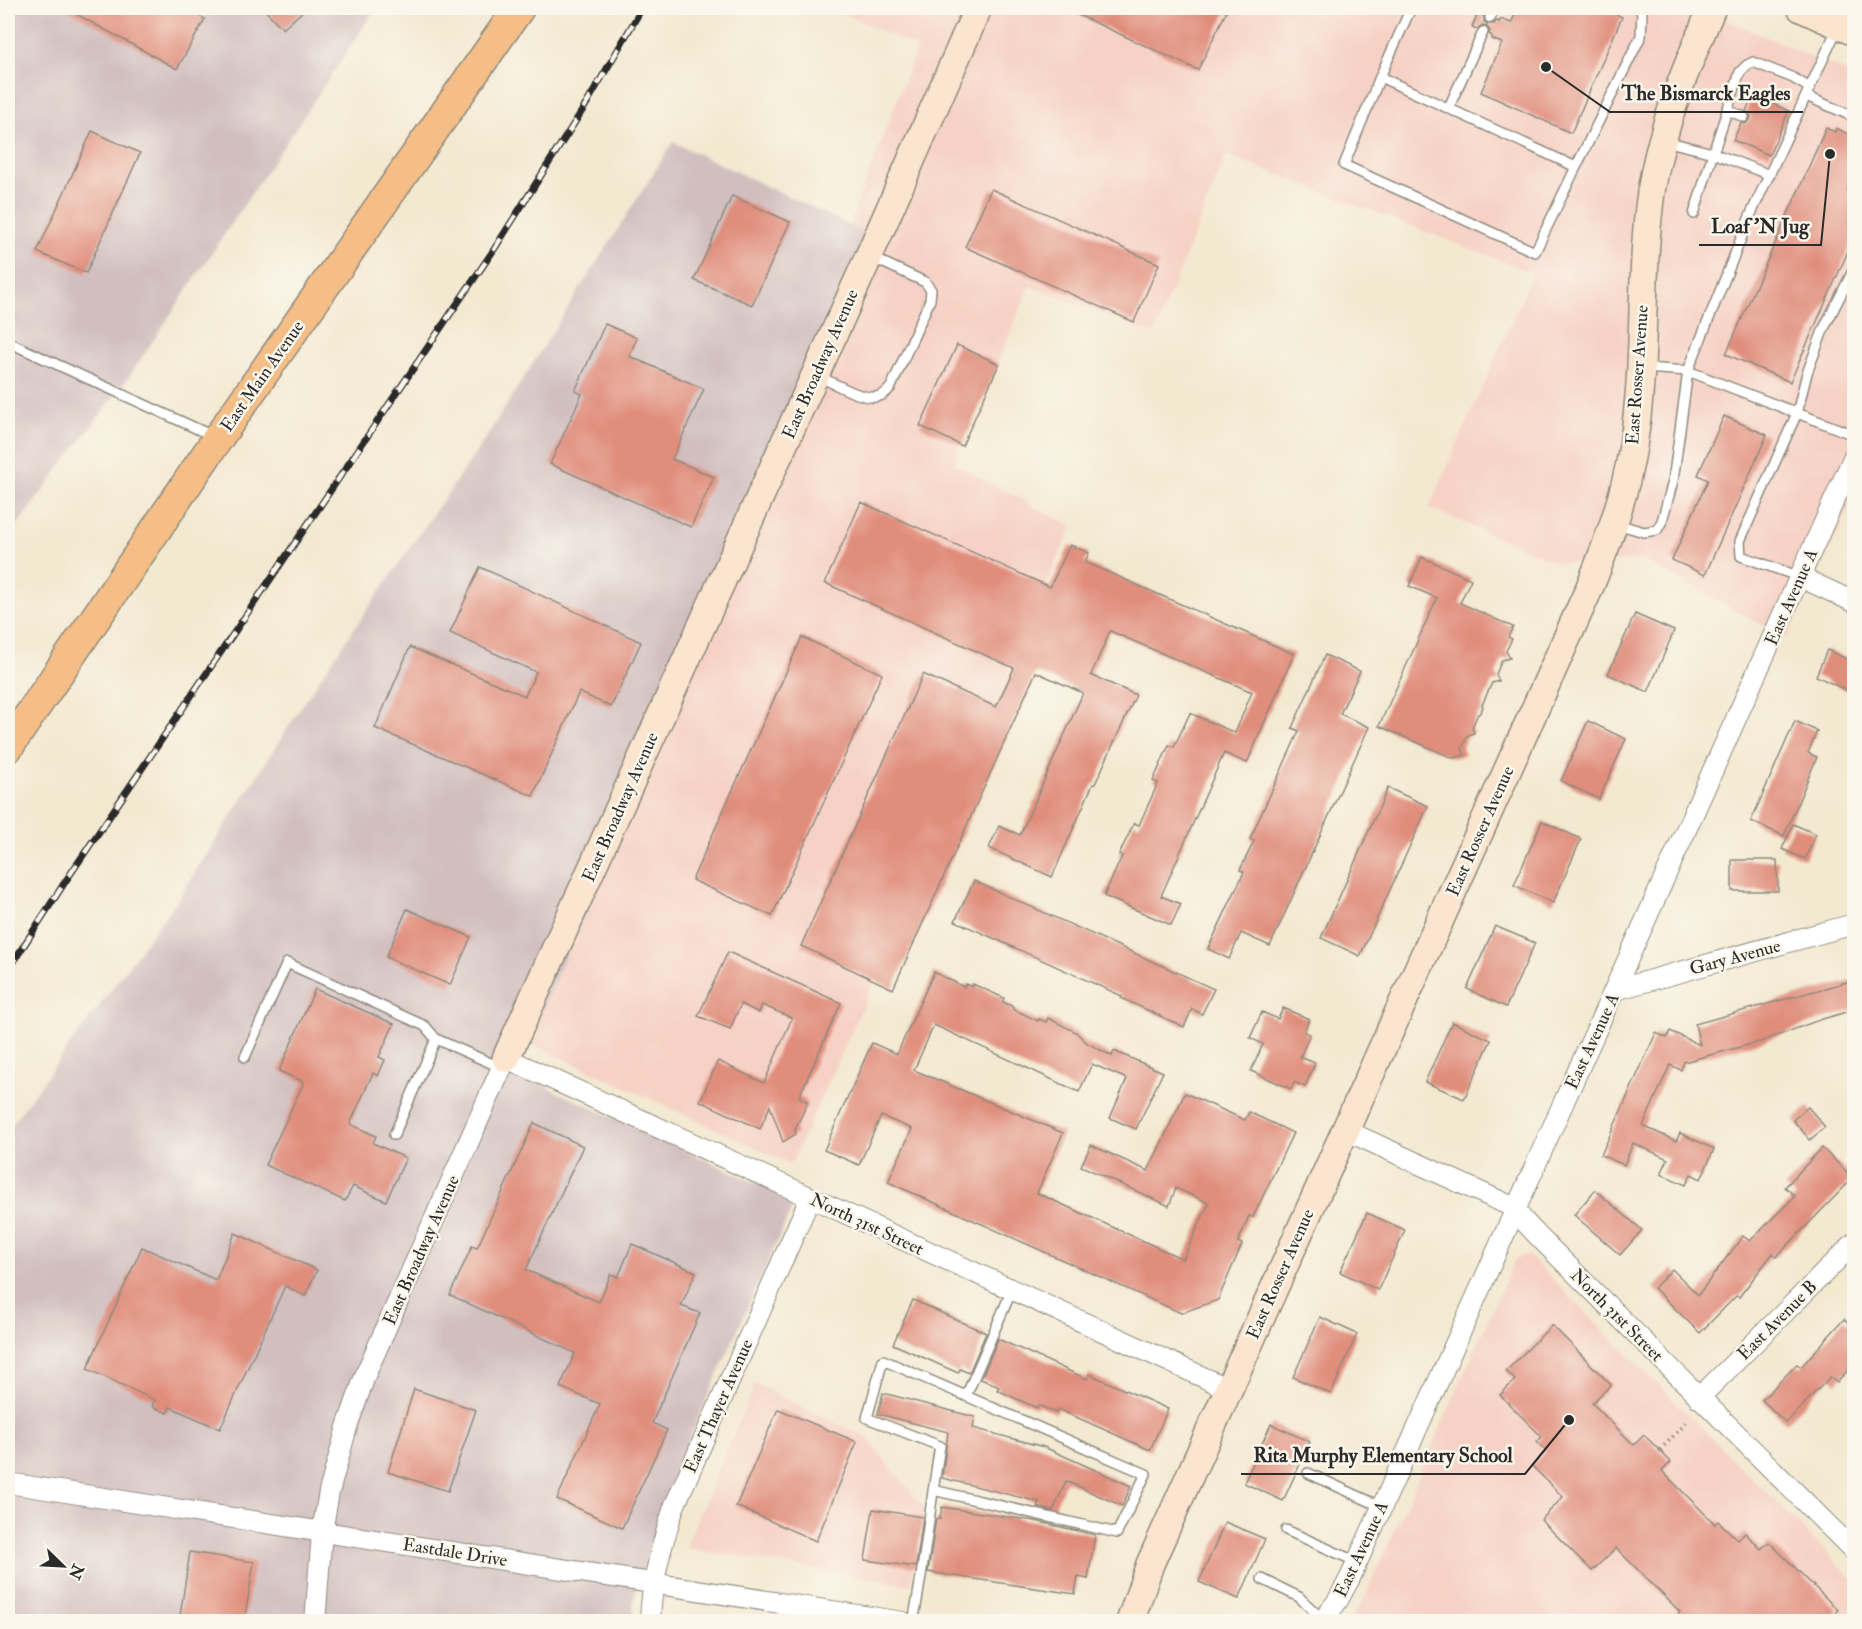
<svg xmlns="http://www.w3.org/2000/svg" width="1862" height="1629" font-family="'IM FELL Double Pica',serif">
<rect width="100%" height="100%" fill="#fbf7ec"/>
<filter id="ink" filterUnits="userSpaceOnUse"><feTurbulence type="fractalNoise" baseFrequency=".0167" numOctaves="2"/><feDisplacementMap in="SourceGraphic" scale="12" xChannelSelector="R" yChannelSelector="G"/><feConvolveMatrix kernelMatrix="1 2 1 2 8 2 1 2 1" color-interpolation-filters="sRGB"/></filter>
<filter id="wash" filterUnits="userSpaceOnUse"><feTurbulence type="fractalNoise" baseFrequency=".008" numOctaves="4" result="noise"/><feDisplacementMap in="SourceGraphic" scale="24" xChannelSelector="R" yChannelSelector="G"/><feGaussianBlur stdDeviation="1.35" result="paint"/><feColorMatrix in="noise" values="0 0 0 0 0 0 0 0 0 0 0 0 0 0 0 0 0 1.4 0 .05"/><feComposite in="paint" operator="in"/></filter>
<g filter="url(#wash)">
<rect width="100%" height="100%" fill="#f3e9d1"/>
<g fill="#f6d1c5">
<polygon points="833,8 1699,8 1854,75 1854,498 1787,638 1642,560 1558,563 1429,508 1533,273 1226,155 1154,334 1030,286 954,464 1072,526 871,988 791,1164 528,1042 884,242 849,225 917,48"/>
<polygon points="1528,1255 1854,1580 1854,1621 1349,1622 1365,1597 1515,1259"/>
<polygon points="755,1384 867,1438 925,1509 911,1585 685,1548"/>
</g>
<g fill="#d1bfbf">
<polygon points="8,8 376,8 130,375 8,537"/>
<polygon points="673,142 885,242 514,1072 795,1201 676,1468 634,1597 633,1621 8,1622 8,1129 178,899 316,684 483,442"/>
</g>
<g id="blocks">
<g fill="#e08d7c">
<polygon points="65,8 183,8 205,19 177,69"/>
<polygon points="263,8 306,8 283,29"/>
<polygon points="1063,8 1228,8 1198,70"/>
<polygon points="1518,8 1617,8 1614,13 1622,17 1571,133 1481,92 1502,43 1492,39 1492,36 1489,34 1490,31 1486,26 1482,25 1477,29 1472,27 1478,13 1484,16 1484,22 1488,24 1494,24 1496,21 1499,22 1501,19 1511,23"/>
<polygon points="1753,95 1789,111 1769,155 1733,140 1741,123 1745,124 1750,120 1751,116 1746,111"/>
<polygon points="1826,128 1835,132 1836,128 1854,137 1854,174 1847,190 1854,194 1854,238 1790,382 1726,354"/>
<polygon points="92,131 140,153 86,273 37,252"/>
<polygon points="991,189 1159,264 1134,322 965,247"/>
<polygon points="732,196 790,222 752,305 694,280"/>
<polygon points="605,324 637,338 629,356 704,389 672,459 714,477 691,527 550,464 582,394 575,391"/>
<polygon points="957,345 999,364 962,446 920,426"/>
<polygon points="1724,416 1767,435 1705,575 1672,560 1708,480 1698,475"/>
<polygon points="861,502 1050,587 1070,545 1089,553 1085,562 1294,654 1247,763 1224,753 1161,896 1181,904 1171,925 1104,896 1122,856 1119,855 1134,823 1139,825 1158,783 1153,781 1169,745 1174,747 1190,713 1235,733 1252,692 1110,631 1091,675 1136,695 1095,784 1093,784 1052,877 989,848 999,826 1020,835 1083,693 1036,672 893,989 801,946 923,674 996,707 1014,668 825,583"/>
<polygon points="1422,557 1471,579 1460,603 1513,627 1508,637 1512,639 1506,651 1510,658 1502,660 1496,674 1499,681 1492,683 1482,705 1483,707 1480,713 1478,714 1472,727 1474,733 1468,735 1462,748 1465,755 1453,758 1379,726 1437,598 1409,586"/>
<polygon points="480,567 641,642 611,707 579,692 533,796 375,728 410,647 525,696 536,672 450,633"/>
<polygon points="1635,614 1674,631 1648,692 1608,674"/>
<polygon points="802,637 882,674 772,916 692,880"/>
<polygon points="1827,650 1854,662 1854,694 1816,676"/>
<polygon points="1325,655 1360,671 1340,714 1369,727 1270,946 1241,933 1229,959 1208,949 1244,872 1240,870 1254,841 1250,839 1299,731 1292,728"/>
<polygon points="1588,721 1626,739 1599,799 1561,781"/>
<polygon points="1795,721 1817,731 1808,753 1817,757 1784,836 1751,821"/>
<polygon points="1388,788 1428,806 1360,956 1321,938"/>
<polygon points="1542,821 1581,839 1553,903 1514,885"/>
<polygon points="1793,824 1816,834 1805,859 1782,849"/>
<polygon points="1732,860 1777,860 1778,891 1732,891"/>
<polygon points="974,881 1214,989 1202,1014 1192,1009 1184,1027 1121,998 1122,996 955,921"/>
<polygon points="407,909 471,937 450,985 386,957"/>
<polygon points="1495,926 1535,943 1506,1007 1467,989"/>
<polygon points="728,952 841,1003 799,1097 808,1102 795,1129 796,1134 783,1142 770,1106 760,1129 700,1101 718,1061 764,1083 792,1018 762,1005 759,1013 741,1004 730,1029 698,1016"/>
<polygon points="934,972 964,987 966,984 972,987 973,984 1004,998 1003,1002 1012,1006 1013,1009 1038,1021 1039,1019 1046,1022 1048,1018 1076,1032 1087,1043 1112,1056 1114,1051 1163,1072 1136,1129 1110,1118 1127,1079 1092,1064 1079,1092 934,1025 914,1070 1063,1133 1037,1193 1183,1259 1209,1203 1176,1188 1169,1206 1081,1166 1091,1145 1148,1171 1185,1093 1245,1120 1249,1112 1293,1133 1253,1217 1249,1216 1238,1242 1242,1244 1218,1300 1181,1313 888,1182 912,1129 881,1116 859,1165 824,1150 872,1043 897,1054"/>
<polygon points="1854,980 1854,1010 1819,1020 1763,1041 1684,1062 1681,1070 1670,1065 1643,1126 1676,1141 1680,1133 1714,1149 1701,1179 1691,1174 1686,1185 1661,1174 1668,1159 1633,1143 1624,1165 1601,1155 1656,1033 1667,1038 1670,1031 1700,1045 1695,1024"/>
<polygon points="315,989 394,1024 379,1057 385,1060 378,1076 373,1073 350,1124 376,1136 373,1143 406,1158 386,1201 353,1186 345,1201 265,1165 304,1082 279,1071"/>
<polygon points="1283,1008 1309,1019 1304,1032 1310,1034 1300,1057 1315,1063 1305,1087 1294,1082 1291,1089 1251,1071 1263,1044 1250,1038 1262,1012 1278,1019"/>
<polygon points="1452,1022 1491,1040 1464,1099 1425,1082"/>
<polygon points="1808,1107 1825,1127 1810,1140 1793,1120"/>
<polygon points="534,1123 583,1146 526,1270 599,1302 611,1274 618,1277 632,1244 696,1272 681,1306 700,1313 652,1423 667,1430 622,1528 557,1499 600,1404 560,1387 575,1353 450,1295 472,1246 477,1248"/>
<polygon points="1822,1148 1853,1178 1776,1257 1773,1253 1739,1297 1736,1296 1700,1333 1654,1288 1672,1269 1698,1295 1743,1236 1750,1241 1795,1196 1785,1187"/>
<polygon points="1595,1190 1642,1230 1620,1255 1574,1215"/>
<polygon points="1367,1213 1405,1230 1378,1290 1340,1272"/>
<polygon points="235,1233 317,1270 305,1296 285,1286 220,1429 170,1407 167,1413 152,1406 155,1400 87,1369 142,1247 216,1280"/>
<polygon points="913,1300 986,1333 969,1373 960,1369 958,1373 893,1344"/>
<polygon points="1320,1317 1357,1334 1331,1394 1293,1377"/>
<polygon points="1844,1319 1854,1328 1854,1363 1837,1383 1830,1377 1786,1423 1762,1400 1797,1364 1801,1367"/>
<polygon points="1552,1325 1611,1385 1592,1403 1634,1445 1644,1435 1671,1462 1662,1471 1715,1524 1718,1521 1738,1540 1745,1533 1761,1549 1769,1542 1838,1610 1827,1622 1671,1622 1680,1612 1616,1548 1592,1571 1541,1520 1563,1497 1532,1466 1546,1451 1537,1442 1542,1437 1500,1395 1515,1380 1506,1371"/>
<polygon points="998,1339 1087,1379 1089,1374 1168,1409 1150,1450 1058,1409 1056,1413 1038,1405 1037,1408 997,1390 999,1387 981,1379"/>
<polygon points="414,1389 476,1410 448,1491 388,1472"/>
<polygon points="883,1393 975,1417 973,1428 1044,1447 1131,1486 1122,1506 1066,1481 1053,1511 1037,1507 1039,1502 942,1478 948,1432 878,1414"/>
<polygon points="778,1409 857,1442 816,1541 736,1506"/>
<polygon points="1271,1424 1310,1442 1283,1501 1244,1483"/>
<polygon points="942,1507 1035,1521 1095,1535 1088,1579 1078,1577 1075,1594 928,1572 936,1519 940,1519"/>
<polygon points="873,1509 923,1517 916,1567 865,1560"/>
<polygon points="1225,1522 1265,1539 1239,1599 1199,1582"/>
<polygon points="190,1552 254,1562 244,1622 179,1622"/>
</g>
</g>
</g>
<g filter="url(#ink)">
<use href="#blocks" fill-opacity="0" stroke="#8f8a7e" stroke-width="1.5"/>
<g fill="none" stroke-linecap="round" stroke-linejoin="round">
<defs>
<g id="lane">
<polyline points="1411,8 1380,77 1576,167 1641,36 1642,12 1639,8"/>
<polyline points="1490,18 1494,8"/>
<polyline points="1380,77 1344,165 1535,252 1576,167"/>
<polyline points="1806,96 1854,117"/>
<polyline points="1449,107 1483,32"/>
<polyline points="1727,110 1744,117"/>
<polyline points="1665,141 1713,153 1740,72 1747,65 1753,62 1793,78 1810,88"/>
<polyline points="1694,214 1713,153 1770,175"/>
<polyline points="8,342 215,437"/>
<polyline points="1644,368 1688,371 1854,435"/>
<path d="M818 376C832 382 860 399 875 397 882 397 887 392 891 387L930 300 931 290 925 282 871 257"/>
<polyline points="1617,524 1644,532 1657,530 1662,521 1673,481 1688,371 1750,216 1838,27"/>
<polyline points="1800,577 1741,556 1740,541 1797,413 1807,373 1824,328 1854,269"/>
<polyline points="436,1039 502,1068"/>
<polyline points="245,1057 287,963 425,1026 436,1039 394,1135"/>
<polyline points="966,1396 1012,1290"/>
<polyline points="1308,1473 1382,1507"/>
<polyline points="1286,1530 1357,1562"/>
<polyline points="1262,1579 1299,1597 1323,1620"/>
<path d="M913 1622C925 1563 930 1504 940 1446L867 1418 883 1360 1146 1474 1117 1533 933 1490"/>
</g>
<g id="street">
<polyline points="1800,577 1854,602"/>
<polyline points="1615,990 1854,924"/>
<polyline points="1345,1130 1515,1208 1523,1220 1538,1236 1854,1551"/>
<polyline points="1699,1398 1854,1243"/>
<polyline points="8,1483 903,1622"/>
<polyline points="315,1622 322,1532 329,1492 347,1427 366,1373 506,1058 1229,1389"/>
<path d="M650 1622C651 1582 662 1544 674 1507L810 1198"/>
<polyline points="1322,1622 1338,1600 1350,1578 1854,456"/>
</g>
<g id="secondary">
<polyline points="1801,8 1854,32"/>
<polyline points="506,1058 869,256 978,8"/>
<path d="M1130 1622 1150 1564 1589 589C1608 542 1625 496 1633 446 1647 362 1639 277 1651 192 1661 127 1686 68 1712 8"/>
</g>
<polyline id="primary" points="8,747 218,438 519,8"/>
</defs>
<use href="#lane" stroke="#8f8a7e" stroke-width="12"/>
<use href="#street" stroke="#8f8a7e" stroke-width="22"/>
<use href="#secondary" stroke="#8f8a7e" stroke-width="30"/>
<use href="#primary" stroke="#8f8a7e" stroke-width="33"/>
<polyline stroke="#8f8a7e" stroke-width="4" stroke-dasharray="1.5 4.5" stroke-linecap="butt" points="1660,1450 1686,1423"/>
<use href="#lane" stroke="#fff" stroke-width="9"/>
<use href="#street" stroke="#fff" stroke-width="20"/>
<use href="#secondary" stroke="#fbe5cf" stroke-width="27"/>
<use href="#primary" stroke="#f6be87" stroke-width="30"/>
<defs>
<polyline id="rail" points="8,970 65,882 495,248 587,103 642,8"/>
</defs>
<use href="#rail" stroke="#2b2b2b" stroke-width="7"/>
<use href="#rail" stroke="#fbf7ec" stroke-width="4.5" stroke-dasharray="14" stroke-linecap="butt"/>
</g>
</g>
<g text-anchor="middle" stroke-width="5" stroke-linejoin="round" paint-order="stroke">
<g font-size="18" fill="#2b2b2b" stroke="#fbf7ec">
<text transform="translate(820 364) rotate(-66)" y="6">East Broadway Avenue</text>
<text transform="translate(1637 375) rotate(-86)" y="6">East Rosser Avenue</text>
<text transform="translate(262 376) rotate(-55)" y="6">East Main Avenue</text>
<text transform="translate(1791 597) rotate(-66)" y="6">East Avenue A</text>
<text transform="translate(620 807) rotate(-66)" y="6">East Broadway Avenue</text>
<text transform="translate(1480 831) rotate(-66)" y="6">East Rosser Avenue</text>
<text transform="translate(1735 957) rotate(-15)" y="6">Gary Avenue</text>
<text transform="translate(1592 1041) rotate(-65)" y="6">East Avenue A</text>
<text transform="translate(867 1224) rotate(25)" y="6">North 31st Street</text>
<text transform="translate(421 1250) rotate(-66)" y="6">East Broadway Avenue</text>
<text transform="translate(1280 1274) rotate(-66)" y="6">East Rosser Avenue</text>
<text transform="translate(1617 1315) rotate(45)" y="6">North 31st Street</text>
<text transform="translate(1777 1320) rotate(-45)" y="6">East Avenue B</text>
<text transform="translate(718 1406) rotate(-66)" y="6">East Thayer Avenue</text>
<text transform="translate(1361 1549) rotate(-65)" y="6">East Avenue A</text>
<text transform="translate(455 1552) rotate(9)" y="6">Eastdale Drive</text>
</g>
</g>
<path fill="none" stroke="#2b2b2b" stroke-width="2" d="M1546 67L1610 112H1803M1830 154L1821 245H1699M1569 1420L1525 1474H1241"/>
<g fill="#2b2b2b" stroke="#fbf7ec" stroke-width="2">
<circle cx="1546" cy="67" r="6"/>
<circle cx="1830" cy="154" r="6"/>
<circle cx="1569" cy="1420" r="6"/>
</g>
<g font-size="20" text-anchor="middle" font-weight="bold" fill="#2b2b2b" stroke="#fbf7ec" stroke-width="5" stroke-linejoin="round" paint-order="stroke">
<text x="1706" y="100">The Bismarck Eagles</text>
<text x="1760" y="233">Loaf 'N Jug</text>
<text x="1383" y="1462">Rita Murphy Elementary School</text>
</g>
<rect width="1862" height="1629" fill="none" stroke="#fbf7ec" stroke-width="30"/>
<g transform="translate(63 1566) rotate(114)" stroke="#fbf7ec" stroke-width="4.5" paint-order="stroke">
<path d="M0-4.5L10 22L0 15L-10 22Z" fill="#2b2b2b"/>
<text y="-9" font-size="16" font-weight="bold" text-anchor="middle" fill="#2b2b2b">N</text>
</g>
</svg>
